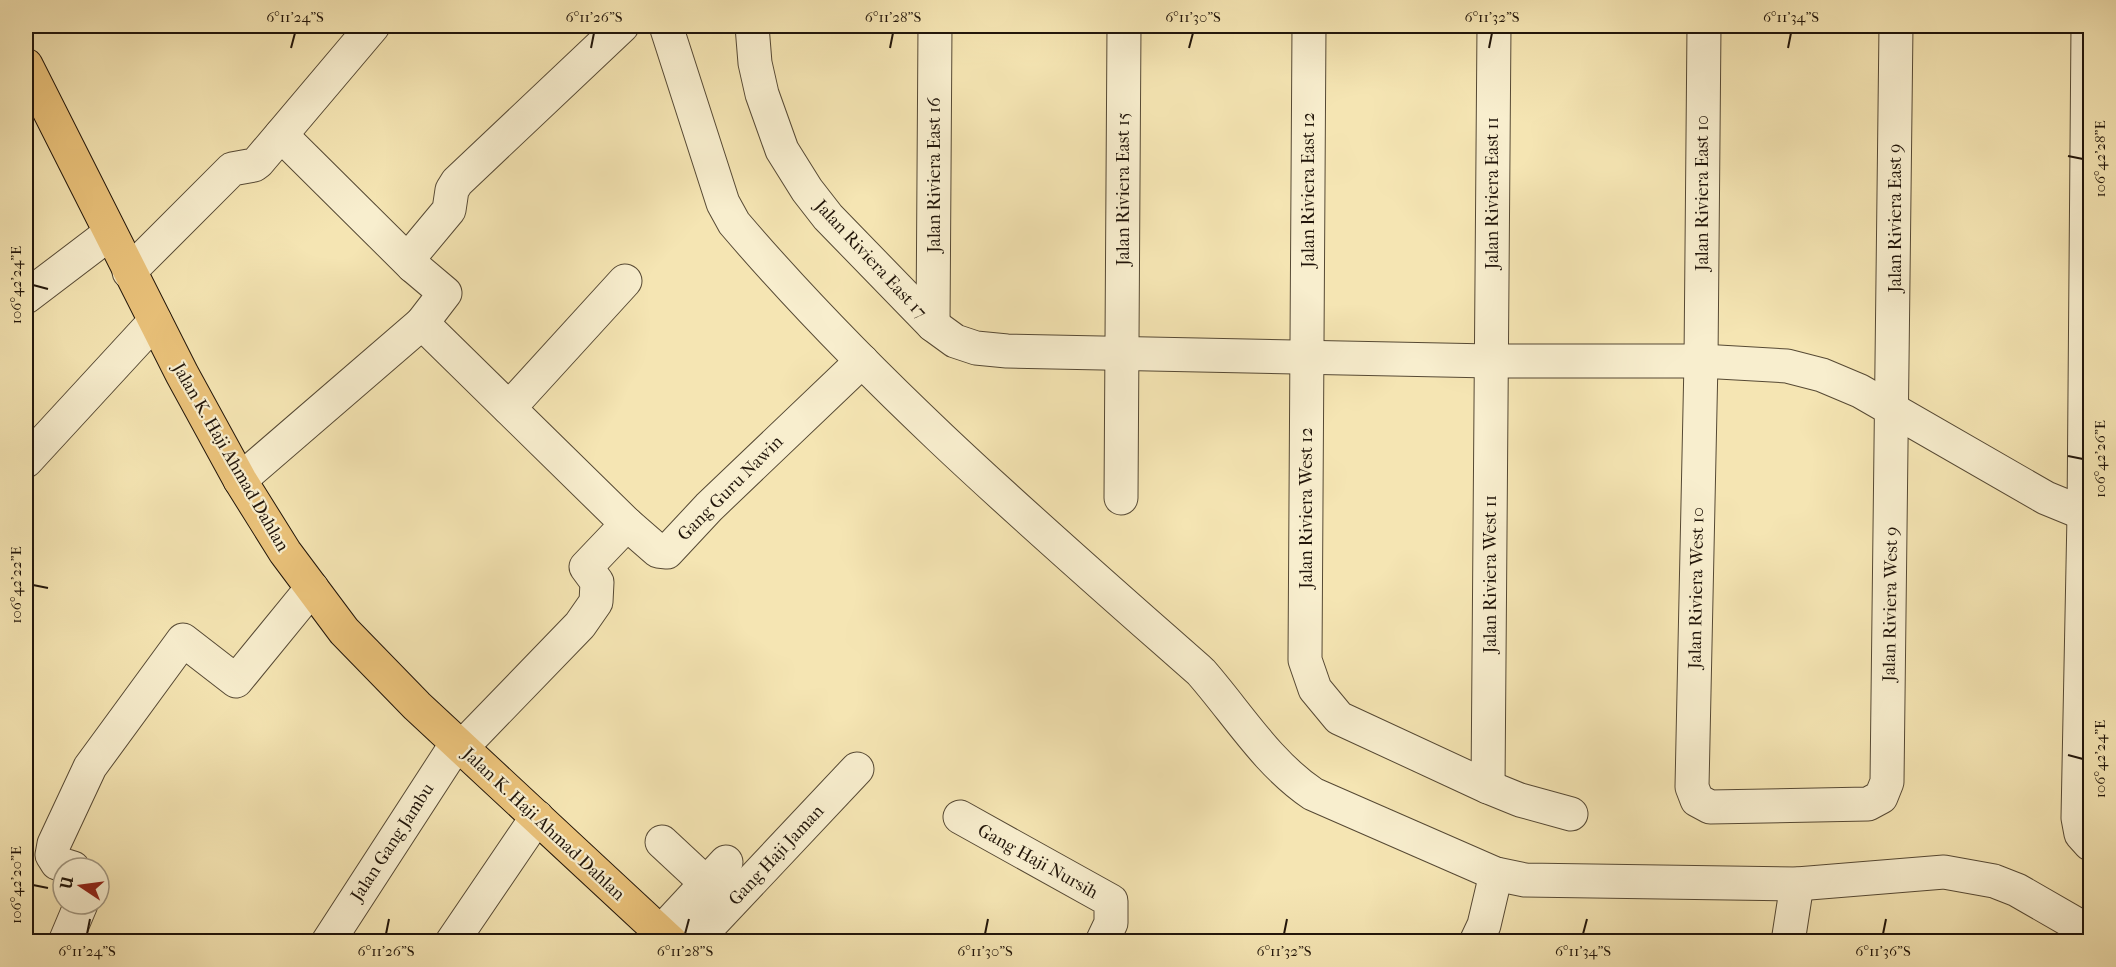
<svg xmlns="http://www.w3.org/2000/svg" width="2116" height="967" font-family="'IM FELL French Canon',serif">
<rect width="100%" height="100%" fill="#f5e5b3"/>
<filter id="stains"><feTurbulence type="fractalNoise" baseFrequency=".00333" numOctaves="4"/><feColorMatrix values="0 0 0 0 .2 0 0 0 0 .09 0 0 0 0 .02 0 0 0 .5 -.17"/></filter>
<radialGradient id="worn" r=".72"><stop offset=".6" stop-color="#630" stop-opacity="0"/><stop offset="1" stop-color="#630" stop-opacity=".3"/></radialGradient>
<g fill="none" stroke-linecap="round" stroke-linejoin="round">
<defs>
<g id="minor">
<polyline points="622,26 457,182 452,190 449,210 414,252 410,261 413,266 445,293 422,323 627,524 658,551 667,552 709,507 862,361"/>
<path d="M666 26 723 203 734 223C874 387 1039 529 1201 672 1237 713 1267 763 1313 794L1496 874 1525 880 1797 884 1944 872 1994 881 2017 890 2090 932"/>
<polyline points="752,26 755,63 762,94 782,150 807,190 828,217 933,325 955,341 976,348 1007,351 1491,361 1701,361 1787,366 1822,375 1860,391 2046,498 2090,516"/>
<polyline points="1309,26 1305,660 1315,689 1339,718 1488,787 1520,800 1571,814"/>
<polyline points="1704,26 1701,361 1692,787 1697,800 1710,807 1868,804 1881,797 1887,782 1896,26"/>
<polyline points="2088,26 2084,515 2078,818 2081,834 2090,844"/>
<polyline points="281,135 413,266"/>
<polyline points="129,272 232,169 254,165 258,162 373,26"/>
<polyline points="26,297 109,234"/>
<polyline points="933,325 935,26"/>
<polyline points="509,408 625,281"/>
<polyline points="26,461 155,321"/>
<polyline points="240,480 422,323"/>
<polyline points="1121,498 1124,26"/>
<polyline points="462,747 580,625 596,602 597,582 586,567 627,524"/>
<polyline points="1488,787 1494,26"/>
<polyline points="960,817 1111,901 1111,923 1102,942"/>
<polyline points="662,842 706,883"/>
<polyline points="73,868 57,863 52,855 54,844 90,767 183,640 236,681 312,588"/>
<polyline points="661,932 726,862"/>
<polyline points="65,942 81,904"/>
<polyline points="328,942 457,743"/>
<polyline points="452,942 537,817"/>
<polyline points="694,942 857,769"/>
<polyline points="1476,942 1484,925 1496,874"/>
<polyline points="1788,942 1797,884"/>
</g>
<polyline id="major" points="26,65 182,374 240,480 285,552 344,631 417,706 671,942"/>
</defs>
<use href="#minor" stroke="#564934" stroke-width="35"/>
<use href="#major" stroke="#21150a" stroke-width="35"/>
<use href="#minor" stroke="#f8eece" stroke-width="33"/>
<use href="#major" stroke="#eac27a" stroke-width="33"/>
</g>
<path fill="none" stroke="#21150a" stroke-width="2" d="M291 48 295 33M591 48 594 33M890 48 893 33M1189 48 1193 33M1489 48 1492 33M1788 48 1791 33M2068 156 2083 159M33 285 48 289M2068 456 2083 459M33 585 48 588M2068 755 2083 759M33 885 48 888M87 934 90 919M386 934 389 919M685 934 689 919M985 934 988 919M1284 934 1287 919M1583 934 1587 919M1883 934 1886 919"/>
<g text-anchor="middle" stroke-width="4.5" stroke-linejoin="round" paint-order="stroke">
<g font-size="18" fill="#21150a" stroke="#f8eece">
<text transform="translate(934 175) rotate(-90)" y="6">Jalan Riviera East 16</text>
<text transform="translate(1123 189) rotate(-90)" y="6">Jalan Riviera East 15</text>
<text transform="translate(1308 190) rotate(-90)" y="6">Jalan Riviera East 12</text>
<text transform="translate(1492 193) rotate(-90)" y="6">Jalan Riviera East 11</text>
<text transform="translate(1702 193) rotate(-90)" y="6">Jalan Riviera East 10</text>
<text transform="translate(1895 218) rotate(-90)" y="6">Jalan Riviera East 9</text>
<text transform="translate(871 259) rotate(47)" y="6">Jalan Riviera East 17</text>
<text transform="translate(231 457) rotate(60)" y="6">Jalan K. Haji Ahmad Dahlan</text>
<text transform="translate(730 488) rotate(-45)" y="6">Gang Guru Nawin</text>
<text transform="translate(1306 508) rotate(-90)" y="6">Jalan Riviera West 12</text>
<text transform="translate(1490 574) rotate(-90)" y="6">Jalan Riviera West 11</text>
<text transform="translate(1696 588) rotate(-89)" y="6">Jalan Riviera West 10</text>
<text transform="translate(1890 604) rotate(-89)" y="6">Jalan Riviera West 9</text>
<text transform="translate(544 824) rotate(43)" y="6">Jalan K. Haji Ahmad Dahlan</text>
<text transform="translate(392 842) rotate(-57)" y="6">Jalan Gang Jambu</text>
<text transform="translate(776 855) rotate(-47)" y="6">Gang Haji Jaman</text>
<text transform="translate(1038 861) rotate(29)" y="6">Gang Haji Nursih</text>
</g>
</g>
<rect width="2116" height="967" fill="none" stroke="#f5e5b3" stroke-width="66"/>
<g transform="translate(81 886) rotate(283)"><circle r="28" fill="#f8eece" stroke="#a29780" stroke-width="1.5"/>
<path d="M0-4.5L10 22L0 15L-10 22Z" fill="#8f2418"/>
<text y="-9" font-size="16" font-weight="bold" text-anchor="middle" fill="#21150a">U</text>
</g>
<rect x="33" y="33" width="2050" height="901" fill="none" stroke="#21150a" stroke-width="2"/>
<g font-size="15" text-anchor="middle" fill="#21150a">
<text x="295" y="22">6°11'24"S</text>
<text x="594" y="22">6°11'26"S</text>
<text x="893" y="22">6°11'28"S</text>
<text x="1193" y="22">6°11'30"S</text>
<text x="1492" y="22">6°11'32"S</text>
<text x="1791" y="22">6°11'34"S</text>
<text transform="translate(2100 159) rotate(-90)" y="5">106°42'28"E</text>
<text transform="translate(16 285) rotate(-90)" y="5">106°42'24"E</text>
<text transform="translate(2100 459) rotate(-90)" y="5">106°42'26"E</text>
<text transform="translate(16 585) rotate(-90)" y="5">106°42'22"E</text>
<text transform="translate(2100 759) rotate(-90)" y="5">106°42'24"E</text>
<text transform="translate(16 885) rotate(-90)" y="5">106°42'20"E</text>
<text x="87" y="956">6°11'24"S</text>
<text x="386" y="956">6°11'26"S</text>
<text x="685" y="956">6°11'28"S</text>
<text x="985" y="956">6°11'30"S</text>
<text x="1284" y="956">6°11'32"S</text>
<text x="1583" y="956">6°11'34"S</text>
<text x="1883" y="956">6°11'36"S</text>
</g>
<rect width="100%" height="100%" filter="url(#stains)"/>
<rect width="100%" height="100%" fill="url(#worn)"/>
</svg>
